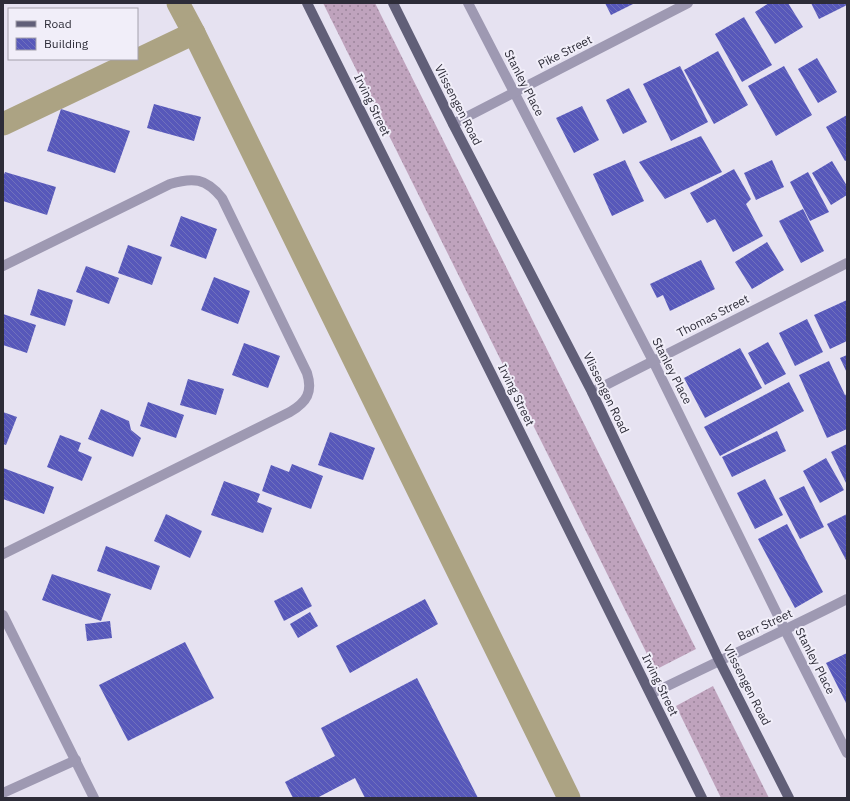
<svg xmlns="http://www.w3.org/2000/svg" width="850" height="801" font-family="'IBM Plex Sans',sans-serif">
<defs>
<pattern id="grass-dots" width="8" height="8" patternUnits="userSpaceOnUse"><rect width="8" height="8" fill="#bfa3bd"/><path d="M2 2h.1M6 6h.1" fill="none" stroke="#9c859b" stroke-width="1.8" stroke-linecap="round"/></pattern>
<pattern id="building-back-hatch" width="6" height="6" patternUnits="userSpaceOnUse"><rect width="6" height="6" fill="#5758ba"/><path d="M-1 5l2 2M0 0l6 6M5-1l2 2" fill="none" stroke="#7172bc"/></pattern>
</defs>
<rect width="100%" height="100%" fill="#e6e2f1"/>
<g fill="url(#grass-dots)">
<polygon points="323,3 375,3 696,649 655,670"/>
<polygon points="713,686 769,798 721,798 676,706"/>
</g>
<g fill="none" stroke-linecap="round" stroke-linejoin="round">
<g stroke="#aca383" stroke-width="23">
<polyline points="178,3 194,33"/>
<polyline points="3,124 194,33 569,798"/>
</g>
</g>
<g fill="url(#building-back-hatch)">
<polygon points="605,3 635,3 611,15"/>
<polygon points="769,3 788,3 803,27 775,44 755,12"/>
<polygon points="811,3 847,3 847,5 819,19"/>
<polygon points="744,17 772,65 742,82 715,34"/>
<polygon points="718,51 748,105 714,124 684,70"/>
<polygon points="817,58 837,92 818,103 798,69"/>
<polygon points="680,66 708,122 671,141 643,84"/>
<polygon points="784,66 812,115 776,136 748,86"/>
<polygon points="629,88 647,122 623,134 606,100"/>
<polygon points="154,104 201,117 194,141 147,128"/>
<polygon points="582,106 599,140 574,153 556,118"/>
<polygon points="61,109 130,131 115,173 47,151"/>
<polygon points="847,115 847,160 845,161 826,127"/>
<polygon points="701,136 722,172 665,199 639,162"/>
<polygon points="625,160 644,201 612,216 593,174"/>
<polygon points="772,160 784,187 756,200 744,173"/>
<polygon points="832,161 847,186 847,195 831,205 812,173"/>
<polygon points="734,169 751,199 746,204 763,236 733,252 715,219 707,223 690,193"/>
<polygon points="5,172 56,187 47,215 3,201 3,177"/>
<polygon points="808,172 829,212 810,221 790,182"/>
<polygon points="803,209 824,251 801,263 779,221"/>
<polygon points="181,216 217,229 206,259 170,246"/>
<polygon points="767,242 784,270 752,289 735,262"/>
<polygon points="128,245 162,257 152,285 118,273"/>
<polygon points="701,260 715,289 670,311 663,295 657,298 650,284"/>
<polygon points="86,266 119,278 109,304 76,292"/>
<polygon points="214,277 250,291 238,324 201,310"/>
<polygon points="38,289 73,300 65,326 30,315"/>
<polygon points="847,300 847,341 830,349 814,315"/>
<polygon points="3,314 36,325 27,353 3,345"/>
<polygon points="807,319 823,352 795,366 779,333"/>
<polygon points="768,342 786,374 765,385 748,353"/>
<polygon points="244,343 280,356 268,388 232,375"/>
<polygon points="740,348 762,388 705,418 684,378"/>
<polygon points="847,355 847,373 840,358"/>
<polygon points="829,361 845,395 847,394 847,429 827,438 799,375"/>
<polygon points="188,379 224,389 216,415 180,405"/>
<polygon points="789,382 804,411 720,456 704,427"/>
<polygon points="148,402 184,415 176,438 140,426"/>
<polygon points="101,409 129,421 131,430 141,438 133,457 88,439"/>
<polygon points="3,412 17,417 6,445 3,444"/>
<polygon points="777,431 786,451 732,477 722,457"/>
<polygon points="330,432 375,448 363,480 318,465"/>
<polygon points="60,435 81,443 78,451 92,457 82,481 47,467"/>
<polygon points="847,444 847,485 831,452"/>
<polygon points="826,458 844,490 820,503 803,471"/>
<polygon points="292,464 323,476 311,509 262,491 271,465 289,472"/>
<polygon points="3,468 54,487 44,514 3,499"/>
<polygon points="765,479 783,515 755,529 737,493"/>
<polygon points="224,481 260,494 257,502 272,508 263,533 211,515"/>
<polygon points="804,486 824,527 800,539 779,498"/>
<polygon points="166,514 202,531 190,558 154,541"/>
<polygon points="847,514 847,562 827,524"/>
<polygon points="787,524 823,592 795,608 758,539"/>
<polygon points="106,546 160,566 151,590 97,571"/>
<polygon points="52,574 111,594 101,621 42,600"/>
<polygon points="302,587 312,606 284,621 274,601"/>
<polygon points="425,599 438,624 350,673 336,646"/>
<polygon points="310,612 318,626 298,638 290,624"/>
<polygon points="110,621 112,638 87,641 85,624"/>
<polygon points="185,642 214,698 128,741 99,685"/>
<polygon points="847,653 847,705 826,663"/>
<polygon points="417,678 478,798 365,798 355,778 317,798 293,798 285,782 335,756 321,728"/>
</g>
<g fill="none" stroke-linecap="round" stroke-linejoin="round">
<g stroke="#9e99b2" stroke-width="10">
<path d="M3 266 170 184C193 177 206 178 222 198L307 373C313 392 307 402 290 412L3 554"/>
<polyline points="3,615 94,798"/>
<polyline points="3,793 76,760"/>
</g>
<g stroke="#9e99b2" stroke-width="10">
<polyline points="468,3 653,361 785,630 847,753"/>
<polyline points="453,124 688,3"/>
<polyline points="592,392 847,263"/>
<path d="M651 694C716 662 782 632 847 599"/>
</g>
<g stroke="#615f78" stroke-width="10">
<polyline points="307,3 702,798"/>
<polyline points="393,3 453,124 592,392 719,660 789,798"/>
</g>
</g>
<g text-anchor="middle" stroke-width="4" stroke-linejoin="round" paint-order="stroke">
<g font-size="12" fill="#2d2c38" stroke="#f1eef9">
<text transform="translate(565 52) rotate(-27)" y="4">Pike Street</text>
<text transform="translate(524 83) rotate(63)" y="4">Stanley Place</text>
<text transform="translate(372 105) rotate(64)" y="4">Irving Street</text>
<text transform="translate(458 105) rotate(63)" y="4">Vlissengen Road</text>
<text transform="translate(713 316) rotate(-27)" y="4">Thomas Street</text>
<text transform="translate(672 371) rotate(63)" y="4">Stanley Place</text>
<text transform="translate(606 393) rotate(64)" y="4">Vlissengen Road</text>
<text transform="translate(516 395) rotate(64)" y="4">Irving Street</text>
<text transform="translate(765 625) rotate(-25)" y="4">Barr Street</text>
<text transform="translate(815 661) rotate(63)" y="4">Stanley Place</text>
<text transform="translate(660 685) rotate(64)" y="4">Irving Street</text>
<text transform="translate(747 685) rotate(63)" y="4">Vlissengen Road</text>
</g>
</g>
<rect width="850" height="801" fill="none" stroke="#2d2c38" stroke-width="8"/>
<rect x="8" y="8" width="130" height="52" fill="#f1eef9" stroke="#a3a0ac"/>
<rect x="16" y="21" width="20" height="6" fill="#615f78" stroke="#a3a0ac"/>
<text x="44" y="28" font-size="12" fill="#2d2c38">Road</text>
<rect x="16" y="38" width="20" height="12" fill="url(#building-back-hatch)" stroke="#a3a0ac"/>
<text x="44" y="48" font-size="12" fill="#2d2c38">Building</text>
</svg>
